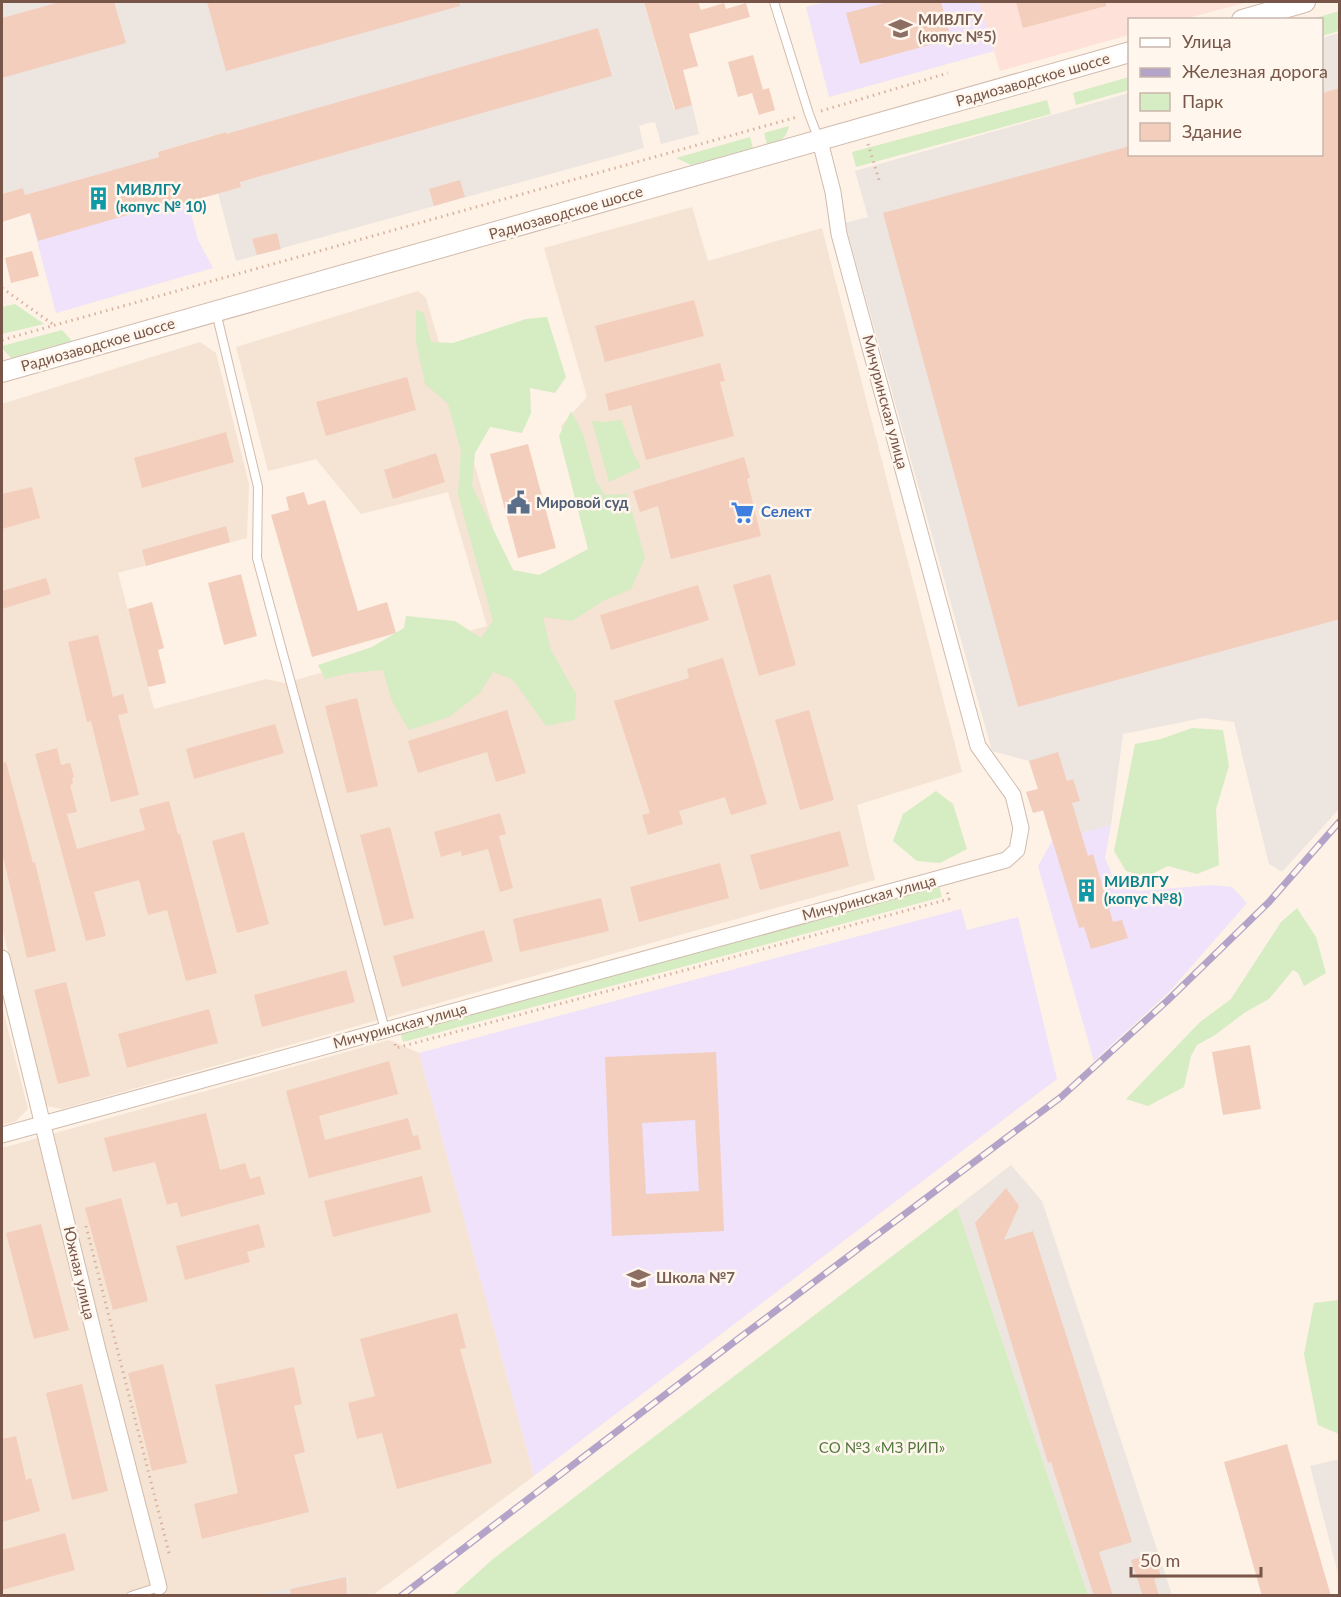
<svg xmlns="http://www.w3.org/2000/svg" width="1341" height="1597" font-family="Lato,sans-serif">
<rect width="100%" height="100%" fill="#fdf2e5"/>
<g fill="#f5e3d4">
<polygon points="692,207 708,261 822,228 962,772 857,805 875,880 62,1109 46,1106 2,927 2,404 200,342 216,353 249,484 247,538 118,573 154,709 266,679 285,683 487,626 448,492 361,514 316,459 268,471 236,347 418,291 426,298 511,590 600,565 561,426 587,397 544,248"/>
<polygon points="2,1006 28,1109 16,1121 2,1125"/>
<polygon points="389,1040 419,1053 534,1476 373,1595 349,1595 347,1575 257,1595 2,1596 2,1148"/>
</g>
<polygon fill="#fee1d9" points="979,2 1248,2 1184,19 1130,20 1129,35 1000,71"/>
<g fill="#ede5e0">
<polygon points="2,2 644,2 674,110 692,105 699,134 661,144 655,122 648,123 639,126 644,148 236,261 218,193 241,186 225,132 158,152 159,157 25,195 23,188 2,194"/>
<polygon points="1339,33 1339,809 1282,872 1269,864 1234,722 1203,718 1123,734 1111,825 1052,841 1043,811 1033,813 1026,792 1038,789 1029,761 992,751 845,223 868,217 855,171 1129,93 1130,154 1322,154 1322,38"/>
<polygon points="1011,1165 1042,1201 1172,1595 1088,1595 957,1207"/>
<polygon points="1339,1459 1340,1459 1339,1577 1310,1466"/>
<polygon points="347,1575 349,1595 257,1595"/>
</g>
<g fill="#efe2fa">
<polygon points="826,2 979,2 994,51 829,97 806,7"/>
<polygon points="159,157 173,206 188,202 198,240 213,268 56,313 25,195"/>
<polygon points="1111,825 1105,858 1113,877 1138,891 1212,885 1232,887 1247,903 1169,992 1094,1061 1038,866 1052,841"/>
<polygon points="961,909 967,930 1018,917 1057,1079 534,1476 419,1053"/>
</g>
<g fill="#d6ecc3">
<polygon points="1339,11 1339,31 1322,36 1322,20 1312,19"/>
<polygon points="1129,77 1129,90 1076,105 1073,93"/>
<polygon points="1047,100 1051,114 856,167 852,152"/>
<path d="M789 126C786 140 780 141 767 145L764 133Z"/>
<polygon points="750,137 753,148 691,165 676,158"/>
<polygon points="15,304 44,324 2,334 2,307"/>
<polygon points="416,310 424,313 431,342 453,343 526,319 547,317 566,377 555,393 530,388 531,413 522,433 490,427 475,453 472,486 513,570 539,575 588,549 559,436 571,411 583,434 596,481 605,495 627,494 645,558 631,589 603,601 572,621 543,617 551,650 576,694 575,720 546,726 512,679 493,672 480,693 449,717 409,730 392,701 383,670 350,673 325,679 318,665 372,647 404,628 406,616 455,621 481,638 493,621 458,495 461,451 448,404 425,384 416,341"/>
<polygon points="62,330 72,341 11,358 2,348 2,346"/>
<polygon points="621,420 634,455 641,467 609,482 592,421 604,422"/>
<polygon points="1192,728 1223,730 1229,766 1216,809 1219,865 1197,874 1168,866 1146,877 1126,871 1114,851 1135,744 1161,739"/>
<polygon points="936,791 953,804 967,849 940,863 917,861 893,841 903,814"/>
<polygon points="939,885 942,897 403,1042 400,1031"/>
<polygon points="1297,908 1316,937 1326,973 1304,986 1298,973 1293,970 1269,999 1244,1013 1215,1035 1197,1045 1191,1056 1184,1087 1148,1106 1126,1099 1200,1022 1231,999 1281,922"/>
<polygon points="957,1207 1088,1595 453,1595 493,1559"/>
<polygon points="1339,1300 1340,1300 1339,1434 1318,1425 1304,1354 1314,1303"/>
</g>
<g fill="#f4cebc" fill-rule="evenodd">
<polygon points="60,2 114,2 126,43 2,78 2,18"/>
<polygon points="207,2 459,2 460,6 226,71"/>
<polygon points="644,2 698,2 701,10 724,3 726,9 746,3 750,17 689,34 698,66 683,70 692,105 675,110"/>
<polygon points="888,2 941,2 951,39 860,64 846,13"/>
<polygon points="1016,2 1106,2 1106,6 1023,28"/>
<polygon points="598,28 612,76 240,182 241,187 206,197 173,206 172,202 38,241 30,213 2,222 2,194 23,188 25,195 159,157 158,152 226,132 226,134"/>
<polygon points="753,55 763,90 738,97 728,62"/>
<polygon points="769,88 775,110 759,115 752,93"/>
<polygon points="1340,88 1340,619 1018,707 883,213 1130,146 1130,154 1322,154 1322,93"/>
<polygon points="460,180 465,197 434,206 429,189"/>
<polygon points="277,233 281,249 257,255 252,239"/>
<polygon points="32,251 39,276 11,283 5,258"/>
<polygon points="694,300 704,336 605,362 595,326"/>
<polygon points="720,363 725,381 720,382 734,436 646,460 631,405 609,411 605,394"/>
<polygon points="407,377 416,410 326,436 316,402"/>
<polygon points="226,432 234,462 142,488 134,458"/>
<polygon points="528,444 556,548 518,558 490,454"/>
<polygon points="436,453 445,482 393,499 384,470"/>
<polygon points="744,457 750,478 747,479 761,536 671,559 658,506 640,512 633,491"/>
<polygon points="32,487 40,518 2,529 2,494"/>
<polygon points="304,492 308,505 325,500 358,611 387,602 396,633 312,657 271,515 289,510 286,497"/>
<polygon points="226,526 230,542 146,566 142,550"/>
<polygon points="241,574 257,636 224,645 208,583"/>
<polygon points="770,574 796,665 759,676 733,585"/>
<polygon points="46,578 51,594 2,609 2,591"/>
<polygon points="698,585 709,620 611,650 600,615"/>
<polygon points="152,602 164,648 158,650 166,683 148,687 128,609"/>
<polygon points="98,635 113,697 123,694 128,713 118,715 139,795 111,802 91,721 87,722 68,642"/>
<polygon points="723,658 767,804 731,815 725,797 679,811 683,824 648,835 642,815 650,813 614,701 689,678 687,669"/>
<polygon points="357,698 378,786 347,793 325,706"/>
<polygon points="507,710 526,773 496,782 487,752 418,773 408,741"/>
<polygon points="809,710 834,800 800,810 775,720"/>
<polygon points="275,724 284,753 194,779 186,749"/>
<polygon points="57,748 61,765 70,763 74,777 72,778 73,784 70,785 77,812 67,814 77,849 145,830 139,809 169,801 178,834 180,834 217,973 186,981 167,910 148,915 139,880 94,892 106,936 86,941 35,754"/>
<polygon points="1058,752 1067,781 1073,779 1080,801 1072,803 1088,856 1093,854 1113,922 1122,920 1128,938 1091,949 1084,927 1079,928 1043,810 1033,813 1026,792 1038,789 1029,761"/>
<polygon points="6,762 33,863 35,862 56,951 27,958 2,852 2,763"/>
<polygon points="500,813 506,834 499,836 513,888 500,892 488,849 462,856 461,851 441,857 434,832"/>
<polygon points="390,827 414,918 384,926 360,835"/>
<polygon points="840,831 849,866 760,890 750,855"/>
<polygon points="244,832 269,924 237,933 212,841"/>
<polygon points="720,863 729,898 639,922 630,887"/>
<polygon points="601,898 609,931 520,952 513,919"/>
<polygon points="484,930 493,961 402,987 393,956"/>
<polygon points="346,970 355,1002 262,1027 254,995"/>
<polygon points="66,982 90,1076 58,1084 34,990"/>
<polygon points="209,1009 218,1043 127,1068 118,1034"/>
<polygon points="1250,1045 1261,1109 1223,1115 1212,1052"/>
<path d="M716 1052 724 1231 612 1236 605 1057ZM695 1120 699 1191 646 1194 642 1123Z"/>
<polygon points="389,1061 398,1094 319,1116 325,1140 408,1118 413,1136 418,1135 421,1149 309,1178 286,1091"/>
<polygon points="206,1113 220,1170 245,1163 250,1179 260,1176 265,1194 181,1217 177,1202 167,1205 155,1162 113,1172 104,1138"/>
<polygon points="422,1176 431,1212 333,1237 324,1201"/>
<polygon points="1006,1188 1019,1206 1004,1240 1033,1231 1132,1542 1099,1552 1113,1596 1094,1596 1051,1462 1048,1463 975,1223"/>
<polygon points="121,1198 148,1301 113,1310 85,1208"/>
<polygon points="41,1224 69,1330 34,1339 6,1233"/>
<polygon points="259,1224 265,1247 247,1252 250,1262 185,1280 176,1246"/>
<polygon points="457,1313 466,1348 460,1349 492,1463 397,1489 382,1433 357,1439 348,1403 375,1396 360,1339"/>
<polygon points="163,1364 187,1463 152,1471 128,1373"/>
<polygon points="294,1367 302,1404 294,1406 305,1452 294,1455 309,1512 202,1539 194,1504 238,1493 215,1385"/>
<polygon points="82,1384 108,1491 72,1500 46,1393"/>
<polygon points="16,1436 26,1480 31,1478 40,1511 2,1522 2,1439"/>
<polygon points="1287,1444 1295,1472 1331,1596 1262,1596 1224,1462"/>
<polygon points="65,1533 75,1570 2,1590 2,1550"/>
<polygon points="1154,1553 1161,1577 1154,1579 1159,1596 1143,1596 1131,1560"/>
<polygon points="346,1577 347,1596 291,1596 290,1589"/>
</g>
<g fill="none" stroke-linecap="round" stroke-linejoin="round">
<defs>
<g id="service">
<polyline points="774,2 809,114 819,140"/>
<polyline points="216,312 258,487 257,558 385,1030"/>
<polyline points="131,1596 159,1587"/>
</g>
<g id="minor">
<polyline points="2,958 98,1350 159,1587"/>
<polyline points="2,1135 1006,860 1017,850 1021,828 1013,795 978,746 839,234 833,192 820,141"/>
</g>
<g id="tertiary">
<polyline points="1242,20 1305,2"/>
<polyline points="2,372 1130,52"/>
</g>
</defs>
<use href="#service" stroke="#d1bbad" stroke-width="10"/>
<use href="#minor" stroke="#d1bbad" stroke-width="17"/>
<use href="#tertiary" stroke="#d1bbad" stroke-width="22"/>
<g stroke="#d9b19f" stroke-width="3" stroke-dasharray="1.5 4.5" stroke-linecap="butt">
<polyline points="821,111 948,73"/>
<polyline points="868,144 880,183"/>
<polyline points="2,288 54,325"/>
<polyline points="2,340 797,117"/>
<polyline points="395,1044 396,1048 949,899 947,891"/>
<polyline points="86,1226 170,1557"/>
</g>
<use href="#service" stroke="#fff" stroke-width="8"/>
<use href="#minor" stroke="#fff" stroke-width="15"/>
<use href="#tertiary" stroke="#fff" stroke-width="20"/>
<defs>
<polyline id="rail" points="401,1596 742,1336 1061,1097 1167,1001 1269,902 1340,821"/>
</defs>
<use href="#rail" stroke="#b4a3c8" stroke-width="7"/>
<use href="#rail" stroke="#fff6ed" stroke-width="4.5" stroke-dasharray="14" stroke-linecap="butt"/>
</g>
<defs>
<symbol id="university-bare" viewBox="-9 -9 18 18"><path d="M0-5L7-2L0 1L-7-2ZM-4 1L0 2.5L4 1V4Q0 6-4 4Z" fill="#8d6e63" stroke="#fff6ed" stroke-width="2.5" paint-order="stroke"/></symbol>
<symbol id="building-bare" viewBox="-9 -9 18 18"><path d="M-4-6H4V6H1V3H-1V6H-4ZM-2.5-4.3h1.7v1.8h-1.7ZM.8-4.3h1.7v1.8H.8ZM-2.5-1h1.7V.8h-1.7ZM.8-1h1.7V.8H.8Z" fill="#0f9aa8" stroke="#fff6ed" stroke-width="2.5" paint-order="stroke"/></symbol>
<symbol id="civic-bare" viewBox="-9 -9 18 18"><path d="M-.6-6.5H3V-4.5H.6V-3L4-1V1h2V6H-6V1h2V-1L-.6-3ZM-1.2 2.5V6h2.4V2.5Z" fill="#5c6f8a" stroke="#fff6ed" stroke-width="2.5" paint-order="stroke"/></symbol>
<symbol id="supermarket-bare" viewBox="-9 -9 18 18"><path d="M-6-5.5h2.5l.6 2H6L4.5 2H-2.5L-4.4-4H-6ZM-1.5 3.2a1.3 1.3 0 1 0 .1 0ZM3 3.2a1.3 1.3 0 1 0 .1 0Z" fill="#3f7fe0" stroke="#fff6ed" stroke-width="2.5" paint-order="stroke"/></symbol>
<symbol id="school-bare" viewBox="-9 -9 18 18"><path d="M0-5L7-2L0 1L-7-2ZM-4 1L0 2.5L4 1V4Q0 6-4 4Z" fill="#8d6e63" stroke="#fff6ed" stroke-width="2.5" paint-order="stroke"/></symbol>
</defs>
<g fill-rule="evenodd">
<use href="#university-bare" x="884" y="12" width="33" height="33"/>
<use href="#building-bare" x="82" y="182" width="33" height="33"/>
<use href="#civic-bare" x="502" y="486" width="33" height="33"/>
<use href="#supermarket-bare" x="726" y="496" width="33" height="33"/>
<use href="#building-bare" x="1070" y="874" width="33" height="33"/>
<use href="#school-bare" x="622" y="1262" width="33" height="33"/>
</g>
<g text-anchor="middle" stroke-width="5" stroke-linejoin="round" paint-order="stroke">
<g font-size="15" font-weight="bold" fill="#785e54" stroke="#fff6ed" text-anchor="start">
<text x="918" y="25">МИВЛГУ<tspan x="918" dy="17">(копус №5)</tspan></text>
<text x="656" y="1283">Школа №7</text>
</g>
<g font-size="15" fill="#775649" stroke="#fff6ed">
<text transform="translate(1033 80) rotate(-16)" y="5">Радиозаводское шоссе</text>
<text transform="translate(566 213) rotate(-16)" y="5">Радиозаводское шоссе</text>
<text transform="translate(98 345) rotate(-16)" y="5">Радиозаводское шоссе</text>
<text transform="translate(885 402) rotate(75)" y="5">Мичуринская улица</text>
<text transform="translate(869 898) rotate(-15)" y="5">Мичуринская улица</text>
<text transform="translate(400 1026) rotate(-15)" y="5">Мичуринская улица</text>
<text transform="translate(79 1273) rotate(77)" y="5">Южная улица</text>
</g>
<g font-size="15" font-weight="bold" fill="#0d838f" stroke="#fff6ed" text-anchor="start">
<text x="116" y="195">МИВЛГУ<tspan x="116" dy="17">(копус № 10)</tspan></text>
<text x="1104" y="887">МИВЛГУ<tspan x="1104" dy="17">(копус №8)</tspan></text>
</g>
<g font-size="15" font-weight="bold" fill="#4e5e75" stroke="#fff6ed" text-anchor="start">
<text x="536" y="508">Мировой суд</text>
</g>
<g font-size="15" font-weight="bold" fill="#366cbe" stroke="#fff6ed" text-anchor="start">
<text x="761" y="517">Селект</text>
</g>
<g font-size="15" fill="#53783e" stroke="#fff6ed">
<text x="882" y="1453">СО №3 «МЗ РИП»</text>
</g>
</g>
<rect width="1341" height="1597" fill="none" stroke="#775649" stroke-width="6"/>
<rect x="1128" y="18" width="195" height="138" fill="#fff6ed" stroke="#c9b6ab" stroke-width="1.5"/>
<rect x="1140" y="38" width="30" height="9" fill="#ffffff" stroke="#c9b6ab" stroke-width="1.5"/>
<text x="1182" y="48" font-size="18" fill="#775649">Улица</text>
<rect x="1140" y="68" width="30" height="9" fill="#b4a3c8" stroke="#c9b6ab" stroke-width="1.5"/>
<text x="1182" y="78" font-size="18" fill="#775649">Железная дорога</text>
<rect x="1140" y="93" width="30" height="18" fill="#d6ecc3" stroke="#c9b6ab" stroke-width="1.5"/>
<text x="1182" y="108" font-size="18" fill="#775649">Парк</text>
<rect x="1140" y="123" width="30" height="18" fill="#f4cebc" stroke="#c9b6ab" stroke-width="1.5"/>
<text x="1182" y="138" font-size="18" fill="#775649">Здание</text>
<path d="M1131 1567v9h130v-9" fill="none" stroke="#775649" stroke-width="3"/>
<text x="1140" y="1567" font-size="18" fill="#775649" stroke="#fff6ed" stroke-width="4.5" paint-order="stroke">50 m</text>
</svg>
